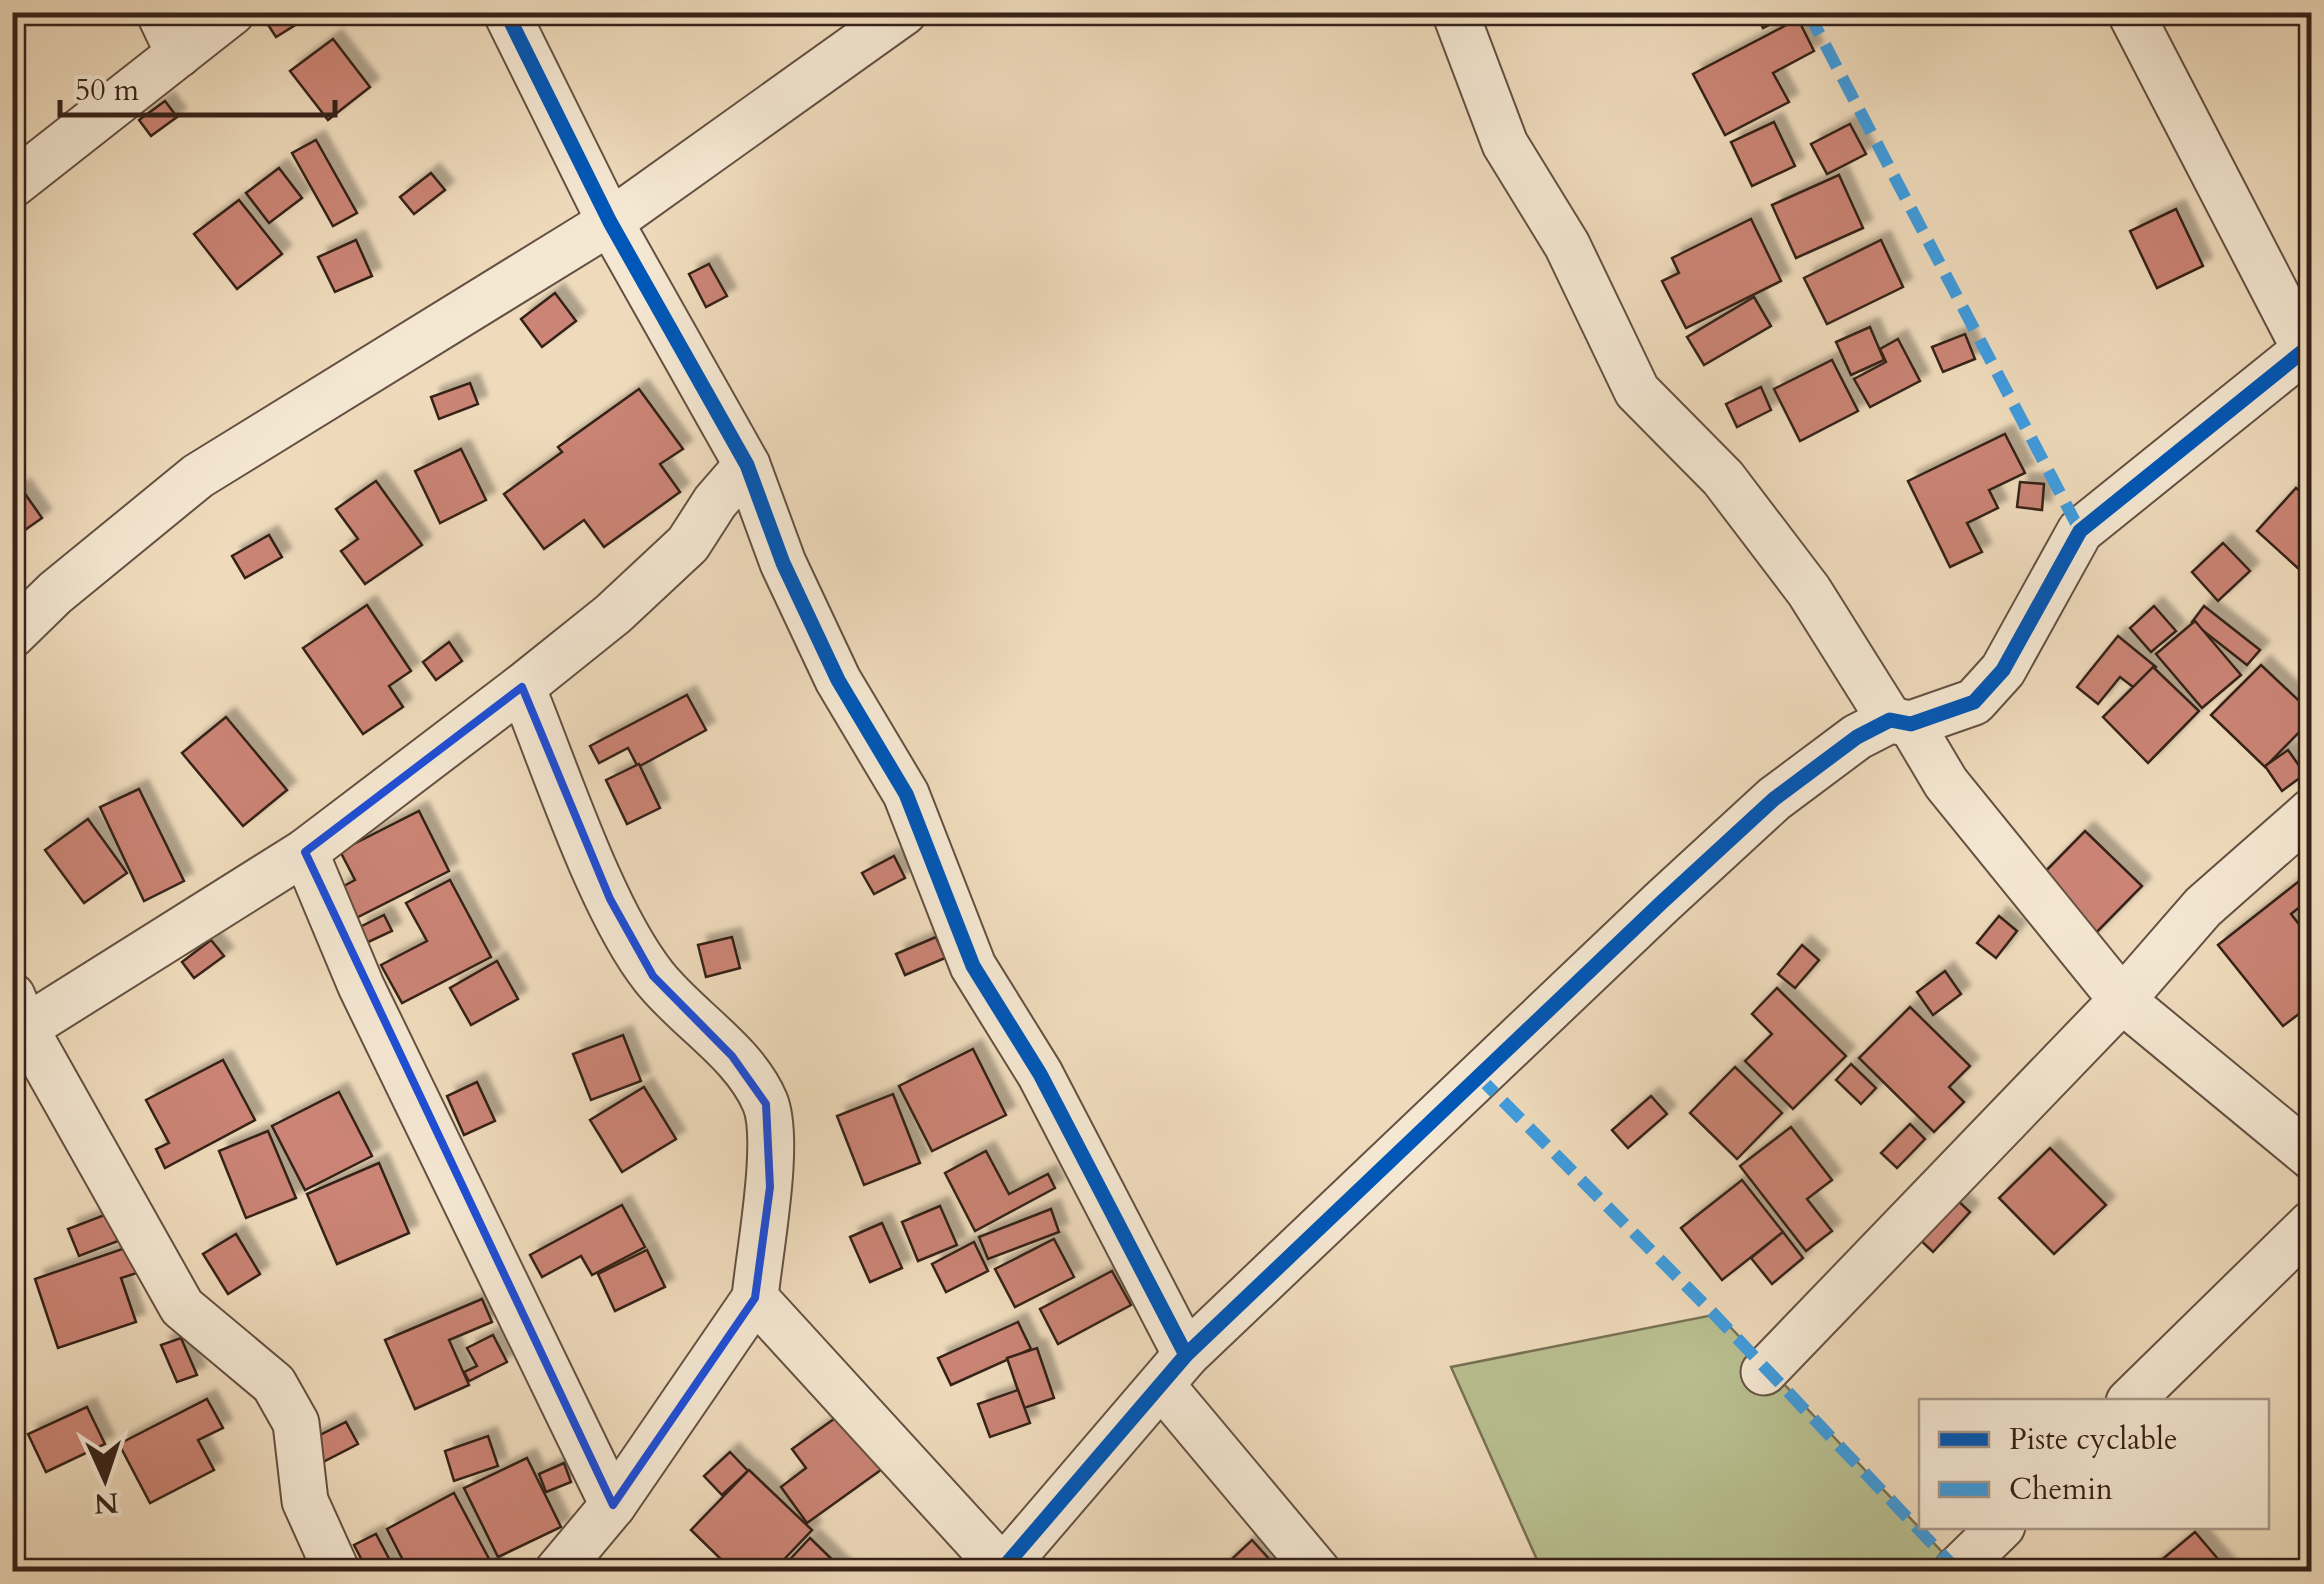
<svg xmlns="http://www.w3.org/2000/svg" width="2324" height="1584" font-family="Cardo,serif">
<defs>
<filter id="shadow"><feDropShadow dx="9" dy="-9" stdDeviation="2.5" flood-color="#0004"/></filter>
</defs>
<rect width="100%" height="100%" fill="#efdbbc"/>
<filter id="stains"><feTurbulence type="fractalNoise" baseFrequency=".002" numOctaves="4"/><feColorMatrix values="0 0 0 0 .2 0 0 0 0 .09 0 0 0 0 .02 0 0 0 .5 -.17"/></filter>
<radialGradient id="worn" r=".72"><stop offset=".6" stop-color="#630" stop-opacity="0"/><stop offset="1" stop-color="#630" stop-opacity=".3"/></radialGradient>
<polygon fill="#b9c091" stroke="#787155" stroke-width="2.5" points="1718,1314 1960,1571 1542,1571 1451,1367"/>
<g fill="#cb8475" stroke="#362219" stroke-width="2.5" filter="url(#shadow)">
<polygon points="277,12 312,12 313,14 276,37 265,20"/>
<polygon points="1755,12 1793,12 1793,13 1763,28"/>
<polygon points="1798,19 1814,51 1773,73 1789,102 1725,135 1693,74"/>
<polygon points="333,39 370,87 328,120 290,71"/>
<polygon points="165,101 177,117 151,136 139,120"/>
<polygon points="1774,122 1795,166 1752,186 1731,142"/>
<polygon points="1850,124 1866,154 1827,174 1811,144"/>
<polygon points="316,140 357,213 333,226 292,153"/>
<polygon points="279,168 302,198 269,223 246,193"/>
<polygon points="431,173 445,190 414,214 400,197"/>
<polygon points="1839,175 1863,228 1796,258 1772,205"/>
<polygon points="239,200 282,254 237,289 194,234"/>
<polygon points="2176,209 2203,266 2157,288 2130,231"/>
<polygon points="1751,219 1781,281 1686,328 1662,281 1679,273 1672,258"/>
<polygon points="356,240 372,276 335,292 318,257"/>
<polygon points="1881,240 1903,287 1827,324 1804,278"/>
<polygon points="709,264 727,296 706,307 689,274"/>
<polygon points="555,293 576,321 542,347 521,319"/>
<polygon points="1754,297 1771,326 1704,365 1687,337"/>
<polygon points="1870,327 1884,360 1851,375 1836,342"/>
<polygon points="1965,334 1975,359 1943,372 1932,347"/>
<polygon points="1898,339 1920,381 1870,407 1854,379 1886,362 1880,349"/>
<polygon points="1832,360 1858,411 1800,441 1774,389"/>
<polygon points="470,383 478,404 439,419 431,397"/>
<polygon points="1761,387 1771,410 1737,427 1726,404"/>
<polygon points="639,389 683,449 660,464 680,492 604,547 584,520 544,549 504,494 562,452 558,447"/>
<polygon points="2005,434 2025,473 1989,490 1998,508 1967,523 1982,552 1950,567 1908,481"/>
<polygon points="461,449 486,500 440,523 415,471"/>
<polygon points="376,481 422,545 365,584 341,551 358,539 336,509"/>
<polygon points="2020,482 2044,484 2042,510 2017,507"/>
<polygon points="21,488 42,518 12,539 12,494"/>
<polygon points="2296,488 2312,501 2312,581 2257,531"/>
<polygon points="269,535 282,557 245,578 232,556"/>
<polygon points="2223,543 2250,571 2218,601 2192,572"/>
<polygon points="367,605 411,671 389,686 403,707 363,734 303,648"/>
<polygon points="2154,606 2176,631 2151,652 2130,628"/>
<polygon points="2204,606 2260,650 2247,665 2192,622"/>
<polygon points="2195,621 2241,675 2202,708 2156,654"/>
<polygon points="2118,636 2156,667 2137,690 2120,677 2098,704 2077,687"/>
<polygon points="449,642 462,661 436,680 423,662"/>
<polygon points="2261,665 2312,713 2312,719 2265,767 2211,715"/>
<polygon points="2153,667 2199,711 2148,763 2103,717"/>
<polygon points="687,695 706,730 638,767 628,748 599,763 590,746"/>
<polygon points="226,717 287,790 243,826 182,753"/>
<polygon points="2288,750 2305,774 2282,791 2265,766"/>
<polygon points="639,764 660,808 627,824 606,780"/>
<polygon points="139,789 184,881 144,901 100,807"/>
<polygon points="419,811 449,871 354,919 338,889 355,880 340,851"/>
<polygon points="88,819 127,873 84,903 45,850"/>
<polygon points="2085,831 2142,886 2088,941 2031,886"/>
<polygon points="894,856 905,878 874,894 862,873"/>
<polygon points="450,880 491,957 402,1003 381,965 427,941 406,903"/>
<polygon points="2298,882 2311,898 2291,914 2312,941 2312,1004 2283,1026 2218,945"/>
<polygon points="384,915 392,931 366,943 358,928"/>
<polygon points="1999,916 2017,931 1996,958 1977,943"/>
<polygon points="732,937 740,968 706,977 698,945"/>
<polygon points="936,937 945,958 905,975 896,954"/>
<polygon points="211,940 224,956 194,978 182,962"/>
<polygon points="1802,945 1819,960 1795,988 1778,974"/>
<polygon points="497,961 518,999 471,1025 450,988"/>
<polygon points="1945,971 1961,994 1933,1015 1917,992"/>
<polygon points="1777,988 1846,1056 1793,1109 1745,1061 1772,1034 1752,1014"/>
<polygon points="1910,1007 1970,1066 1949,1087 1964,1102 1934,1132 1859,1058"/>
<polygon points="623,1035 641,1081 591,1100 573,1054"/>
<polygon points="973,1049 1006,1115 932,1151 899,1086"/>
<polygon points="223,1060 255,1120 165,1168 156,1149 169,1143 146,1100"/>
<polygon points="1851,1064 1876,1088 1861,1104 1836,1080"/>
<polygon points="1735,1067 1782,1113 1737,1159 1690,1113"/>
<polygon points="477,1082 495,1121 464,1135 447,1096"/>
<polygon points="644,1087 676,1139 622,1172 590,1120"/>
<polygon points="339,1092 372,1156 305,1190 272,1126"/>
<polygon points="893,1094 920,1163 864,1185 837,1116"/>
<polygon points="1651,1096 1667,1114 1628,1148 1612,1130"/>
<polygon points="1910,1124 1925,1139 1897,1168 1881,1153"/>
<polygon points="1791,1127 1832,1180 1807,1199 1832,1231 1806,1251 1740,1166"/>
<polygon points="268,1131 296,1198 246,1218 219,1151"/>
<polygon points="2050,1148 2106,1205 2054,1254 1999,1198"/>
<polygon points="986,1151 1009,1194 1048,1174 1055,1188 975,1231 945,1173"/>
<polygon points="379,1163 409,1233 337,1264 307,1194"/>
<polygon points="1742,1180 1783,1232 1722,1280 1681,1228"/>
<polygon points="1954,1197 1970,1212 1933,1252 1916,1236"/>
<polygon points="622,1205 645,1247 592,1275 581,1256 542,1277 530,1255"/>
<polygon points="940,1206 957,1245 918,1261 902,1222"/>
<polygon points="1051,1209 1059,1232 988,1259 979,1237"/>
<polygon points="107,1214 118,1241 79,1256 68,1229"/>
<polygon points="882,1223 902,1268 870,1282 850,1237"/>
<polygon points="1783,1232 1803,1258 1772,1284 1751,1258"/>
<polygon points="236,1234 260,1274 228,1294 203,1254"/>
<polygon points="1054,1239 1074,1277 1015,1307 995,1269"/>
<polygon points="974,1242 988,1271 946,1292 932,1264"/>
<polygon points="131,1246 140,1272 121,1278 136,1322 58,1348 35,1279"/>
<polygon points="647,1250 665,1287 615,1311 598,1274"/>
<polygon points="1112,1271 1131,1305 1058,1344 1040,1309"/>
<polygon points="482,1299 492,1322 449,1340 469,1385 415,1409 385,1340"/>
<polygon points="1018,1322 1031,1349 951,1385 938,1358"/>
<polygon points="493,1335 507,1362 469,1381 464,1372 477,1366 467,1348"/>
<polygon points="181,1338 197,1375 177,1382 161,1345"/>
<polygon points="1037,1348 1054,1398 1024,1408 1007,1358"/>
<polygon points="1018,1390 1030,1423 990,1437 978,1404"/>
<polygon points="207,1399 223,1428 198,1440 214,1470 150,1503 119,1444"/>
<polygon points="87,1407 105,1444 46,1472 28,1434"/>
<polygon points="845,1411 885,1467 807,1523 781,1487 806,1468 792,1449"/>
<polygon points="346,1422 358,1444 319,1464 308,1441"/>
<polygon points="488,1436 498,1466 454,1481 445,1451"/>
<polygon points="730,1452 748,1471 722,1495 704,1476"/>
<polygon points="527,1458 561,1527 498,1557 464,1488"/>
<polygon points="564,1463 571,1482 546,1492 539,1474"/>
<polygon points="749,1470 812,1530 772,1572 734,1572 691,1530"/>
<polygon points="454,1493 496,1572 409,1572 387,1529"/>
<polygon points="2195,1532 2229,1572 2147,1572"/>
<polygon points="376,1534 395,1570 391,1572 368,1572 354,1545"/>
<polygon points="810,1538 845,1572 778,1572"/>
<polygon points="1252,1540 1281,1572 1218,1572"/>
</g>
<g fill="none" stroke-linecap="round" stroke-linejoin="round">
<defs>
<g id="minor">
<polyline points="159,12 179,54"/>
<polyline points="506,12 610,222 747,465 783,563 838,680 906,794 973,966 1040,1074 1186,1355"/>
<polyline points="1455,12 1505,144 1567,245 1637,391 1723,478 1809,591 1890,720"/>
<polyline points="2130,12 2312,363"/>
<polyline points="12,185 232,12"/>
<polyline points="12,635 55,593 198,476 610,222 904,12"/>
<path d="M522 687C556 770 601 910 654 977 688 1020 743 1051 765 1102 781 1141 759 1253 755 1298L1003 1569"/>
<polyline points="1911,724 1946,783 2122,1000 2312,1157"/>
<polyline points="305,852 361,986 613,1505"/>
<polyline points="12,996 25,1028 182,1307 274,1384 296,1423 305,1501 337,1572"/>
<polyline points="25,1028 305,852 522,687 613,614 688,544 715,502 747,465"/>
<polyline points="1764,1372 2122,1000 2203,907 2312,811"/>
<polyline points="1163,1387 1318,1572"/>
<polyline points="2129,1402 2312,1223"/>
<polyline points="1957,1570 2002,1526"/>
<polyline points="557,1572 613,1505 755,1298"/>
<polyline points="1000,1572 1186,1355 1661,903 1774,799 1857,737 1890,720 1911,724 1974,702 2003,670 2080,531 2312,344"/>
</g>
</defs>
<use href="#minor" stroke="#645042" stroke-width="49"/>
<use href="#minor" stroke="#f5e8d3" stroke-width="45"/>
<g stroke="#3e9cdf" stroke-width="12" stroke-dasharray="25 12" stroke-linecap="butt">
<polyline points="1808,12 2080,531"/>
<polyline points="12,187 13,186"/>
<polyline points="1477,1075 1713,1313 1959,1572"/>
</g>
<defs>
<g id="cycleway">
<polyline points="506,12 610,222 747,465 783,563 838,680 906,794 973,966 1040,1074 1186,1355"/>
<polyline points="1000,1572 1186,1355 1661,903 1774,799 1857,737 1890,720 1911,724 1974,702 2003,670 2080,531 2312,344"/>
</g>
</defs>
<use href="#cycleway" stroke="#f5e8d3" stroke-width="21"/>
<use href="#cycleway" stroke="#0057b8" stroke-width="15"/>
</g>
<path fill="none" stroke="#1d4ed8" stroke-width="8" stroke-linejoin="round" d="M522 687 610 899 653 976 732 1056 766 1104 770 1187 755 1298 613 1505 305 852Z"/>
<rect width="2324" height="1584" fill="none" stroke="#efdbbc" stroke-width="50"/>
<rect x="15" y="15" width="2294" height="1554" fill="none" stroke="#362219" stroke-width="5"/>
<rect x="25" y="25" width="2274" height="1534" fill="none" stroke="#362219" stroke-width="2.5"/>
<rect x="1919" y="1399" width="350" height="130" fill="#f5e8d3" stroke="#a99989" stroke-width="2.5"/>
<rect x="1939" y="1432" width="50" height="15" fill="#0057b8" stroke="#a99989" stroke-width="2.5"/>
<text x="2009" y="1449" font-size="30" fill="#362219">Piste cyclable</text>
<rect x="1939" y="1482" width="50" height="15" fill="#3e9cdf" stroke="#a99989" stroke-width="2.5"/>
<text x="2009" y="1499" font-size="30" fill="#362219">Chemin</text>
<g transform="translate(105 1479) rotate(177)" stroke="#f5e8d3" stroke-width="8" paint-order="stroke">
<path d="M0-8L18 38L0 25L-18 38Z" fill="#362219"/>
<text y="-15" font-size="28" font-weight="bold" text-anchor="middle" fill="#362219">N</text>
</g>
<path d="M60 100v15h275v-15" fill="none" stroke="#362219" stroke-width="5"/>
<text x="75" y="100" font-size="30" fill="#362219" stroke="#f5e8d3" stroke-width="8" paint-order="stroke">50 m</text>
<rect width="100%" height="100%" filter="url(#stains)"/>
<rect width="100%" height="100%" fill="url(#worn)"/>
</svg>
